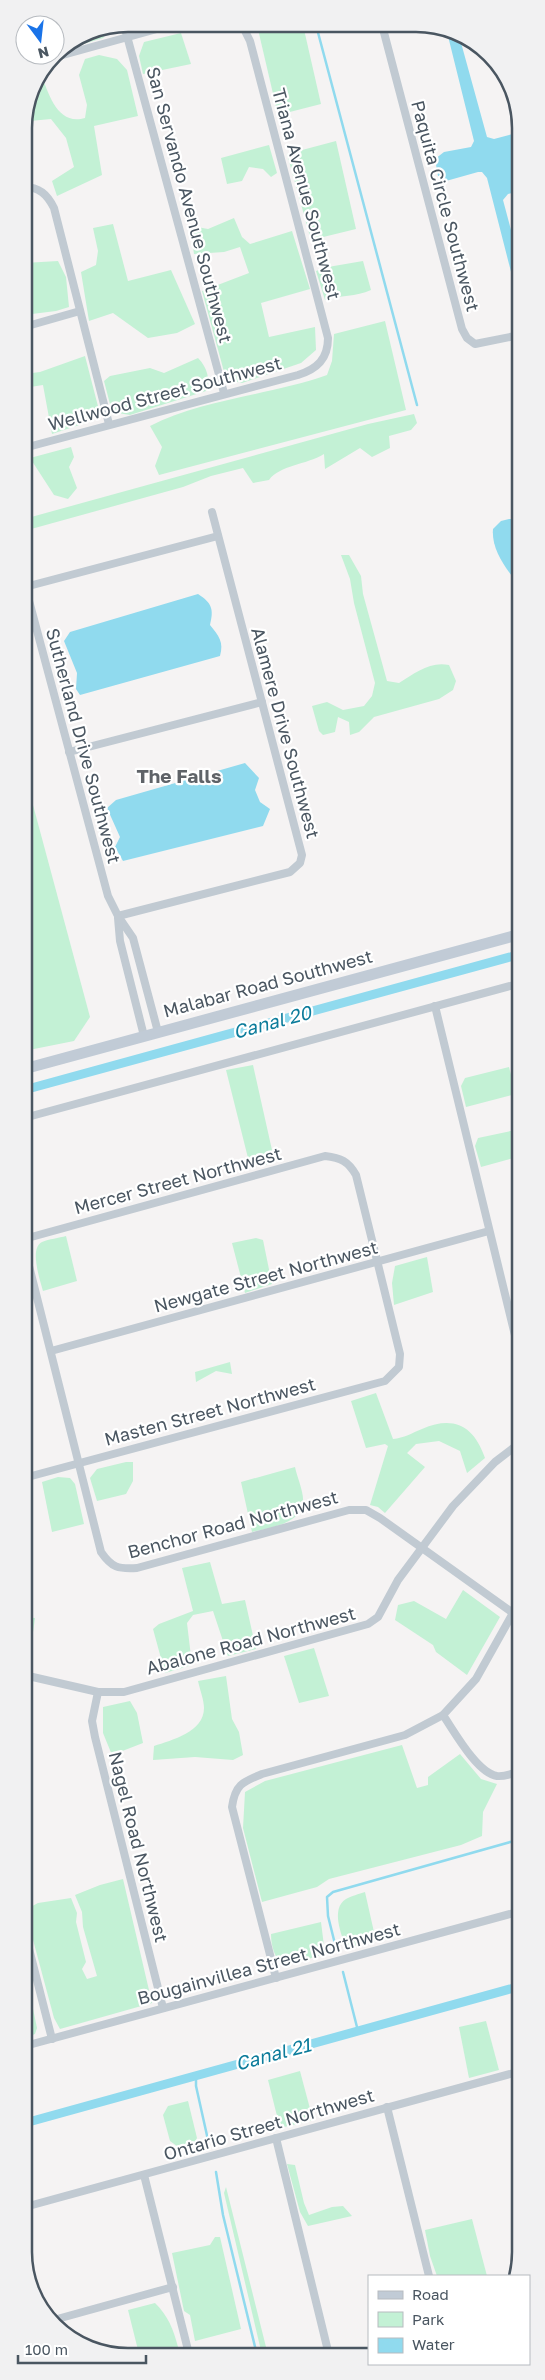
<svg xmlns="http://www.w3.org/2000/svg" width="545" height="2380" font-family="'Golos Text',sans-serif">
<rect width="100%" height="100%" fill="#f5f3f3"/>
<g fill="#c3f1d5">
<polygon points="257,25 303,25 321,104 278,115"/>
<polygon points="113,27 103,38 60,51 89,32"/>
<polygon points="181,33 191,64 143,74 139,56 144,42"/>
<path d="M99 55 117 59 127 70 138 116 94 126 102 175 57 196 52 181 74 167 66 138 51 119 30 121 25 139 27 172 24 175C24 139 21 104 41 74 49 95 58 126 85 118L87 105 79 75 85 59Z"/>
<polygon points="336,141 356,229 311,240 287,154"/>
<polygon points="269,145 277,173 271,177 263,169 249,167 242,181 227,184 221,158"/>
<polygon points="234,218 242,237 250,244 292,231 310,289 261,303 269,337 315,327 316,350 301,363 242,383 226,379 202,291 249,273 240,247 224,252 194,254 190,229 197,227 208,229"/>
<polygon points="113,224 128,281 171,270 195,324 177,333 148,338 113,313 89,321 81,272 96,265 98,251 93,228"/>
<polygon points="58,261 66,277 69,307 56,311 24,315 24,263"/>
<path d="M363 261 371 290C356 297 340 295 325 300L316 271 328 267Z"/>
<path d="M385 321 406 410 159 475 155 466 162 447 150 426C202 399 271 395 327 375L332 361 334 334Z"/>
<polygon points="85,356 100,414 85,423 52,434 43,385 24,388 24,374 40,372"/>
<path d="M198 358C207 367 211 380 206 391L130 415 112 412 104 381 110 376 150 368 164 373Z"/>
<path d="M414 414 417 423 411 430 389 436 390 448 372 457 360 448 325 469 324 454C306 465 280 465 269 480L253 483 243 468 211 476 183 487 24 531V519L368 424Z"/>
<polygon points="71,447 74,457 69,467 77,488 68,499 54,495 30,458"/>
<path d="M341 555H349L361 576 363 594 387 681 399 683C415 673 430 661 449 665L456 681 453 690 439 699 374 717 359 732 350 735 349 722 338 717 335 732 323 735 319 731 312 706 327 702 343 710 364 706 372 696 375 683 354 603 350 579Z"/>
<polygon points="33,805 90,1017 74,1041 24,1051 24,808"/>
<polygon points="253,1065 274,1159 266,1165 249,1162 226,1070"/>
<polygon points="509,1067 516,1094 466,1107 461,1086 465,1078"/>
<polygon points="520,1129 521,1156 481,1167 475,1146 478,1138"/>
<path d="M66 1236 77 1281 43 1291C40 1280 29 1248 42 1242 49 1239 59 1238 66 1236Z"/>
<polygon points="256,1238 263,1240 272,1284 245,1293 232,1243"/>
<polygon points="427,1257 433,1292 394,1305 392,1283 395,1266"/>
<polygon points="230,1362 232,1374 216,1371 196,1382 195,1372"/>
<path d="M376 1393 393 1439C404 1438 412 1433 422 1429 454 1415 474 1426 485 1458L467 1473 460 1451 439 1441 416 1444 407 1453 425 1467 385 1513 378 1507 370 1505 388 1446 385 1444 366 1448 351 1401Z"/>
<polygon points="126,1462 133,1462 133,1481 126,1494 97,1501 90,1478 97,1469"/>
<path d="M295 1467C297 1477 304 1492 303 1502 301 1524 269 1528 252 1532L241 1482Z"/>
<polygon points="58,1477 70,1478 75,1484 84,1524 52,1532 42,1482"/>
<polygon points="210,1562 222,1604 245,1600 256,1649 228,1656 213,1611 193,1615 187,1623 192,1665 165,1673 153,1629 159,1624 193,1611 182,1568"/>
<polygon points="463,1590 500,1617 467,1675 436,1652 433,1645 395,1620 398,1605 414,1601 446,1619"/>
<polygon points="24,1617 35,1618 28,1669 24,1669"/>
<polygon points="314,1648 329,1696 299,1703 284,1656"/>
<path d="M226 1676 232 1719 239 1732 243 1755 233 1760 195 1757 153 1760 154 1746C172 1740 204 1732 204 1708 204 1700 200 1690 198 1681Z"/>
<polygon points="130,1701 137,1713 143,1743 112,1755 103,1733 103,1707"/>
<polygon points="402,1745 417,1788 428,1785 428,1777 460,1754 481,1779 497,1784 483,1812 482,1836 461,1845 329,1879 317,1887 262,1902 243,1828 245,1792 265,1781"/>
<polygon points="123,1879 152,2003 60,2029 54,2018 25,1910 38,1903 71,1898 77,1913 76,1922 86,1962 82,1969 87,1979 97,1976 83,1927 82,1912 75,1895 100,1885"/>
<path d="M365 1892 376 1941 346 1948C342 1935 330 1909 346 1899 351 1896 359 1894 365 1892Z"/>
<path d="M321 1922 325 1954 284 1966C275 1959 271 1947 271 1934Z"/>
<polygon points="25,1999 31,1999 37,2028 35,2034 25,2038"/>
<polygon points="486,2021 499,2070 469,2078 459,2027"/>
<polygon points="300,2071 313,2120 280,2128 268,2080"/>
<polygon points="188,2101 197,2138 193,2146 181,2149 170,2141 163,2115 168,2106"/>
<polygon points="287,2164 295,2165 304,2203 309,2215 332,2207 343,2206 352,2216 308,2226 300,2212"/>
<polygon points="226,2187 268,2355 262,2355 224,2193"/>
<polygon points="472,2219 487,2276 437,2276 430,2256 425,2230"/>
<polygon points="215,2237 220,2237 241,2329 195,2341 190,2315 184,2311 172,2253 210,2245"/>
<path d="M155 2303C168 2316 173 2328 178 2347L147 2354H139L128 2310Z"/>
</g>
<g fill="#90daee">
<polygon points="447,32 460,39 487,137 494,139 520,132 520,191 508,194 503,200 520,264 520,307 487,178 482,172 478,172 446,181 438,176 435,159 444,152 471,147 474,141"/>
<path d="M509 519H521V587C507 571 491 550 493 529L501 521Z"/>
<path d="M198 594C212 603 214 609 210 625 219 636 224 642 220 656L80 695 76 689 77 673 64 641 70 632Z"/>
<polygon points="245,763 259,778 255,790 260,802 270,809 263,826 123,861 115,847 120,837 107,808 116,800"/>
</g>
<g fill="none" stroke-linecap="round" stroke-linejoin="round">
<g stroke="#90daee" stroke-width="2.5">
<polyline points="316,25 417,405"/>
<polyline points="336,1948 328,1916 327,1897 333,1892 521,1839"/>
<polyline points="343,1972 358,2031"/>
<polyline points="196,2076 196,2086 208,2140"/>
<polyline points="216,2172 223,2215 257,2355"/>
</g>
<g stroke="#90daee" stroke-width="9">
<polyline points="24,1090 521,954"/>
<polyline points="25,2123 521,1986"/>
</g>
<g stroke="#c1cad2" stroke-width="8">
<polyline points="124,25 224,393"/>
<polyline points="382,25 462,329 467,338 475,344 520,335"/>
<polyline points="52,58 175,24"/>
<path d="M24 187C39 187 47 194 54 208L109 424"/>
<polyline points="24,327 80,311"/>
<path d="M24 448 298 375C317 369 328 359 328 338L250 41 242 25"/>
<polyline points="24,582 108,896 118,916 133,938 158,1032"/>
<polyline points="25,587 218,536"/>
<polyline points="69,752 262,702"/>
<polyline points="118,916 290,872 300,863 302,855 212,512"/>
<polyline points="118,918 120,941 144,1036"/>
<polyline points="435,1006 521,1360"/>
<polyline points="24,1118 521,983"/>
<path d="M24 1239 325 1156C341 1158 348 1161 356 1175L400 1354 399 1367 385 1381 24 1478"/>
<path d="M24 1246 101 1552C112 1568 118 1569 137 1568L349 1510H366L380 1518 513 1613"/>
<polyline points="51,1351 489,1231"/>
<polyline points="24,1675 98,1692 124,1692 368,1624 378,1617 398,1580 453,1506 495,1462 521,1442"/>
<polyline points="98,1692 92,1721 95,1737 163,2008"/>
<path d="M443 1715C454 1731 477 1773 497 1776 505 1777 514 1773 521 1771"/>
<polyline points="25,1933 52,2039"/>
<path d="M276 1978 232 1807C235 1785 242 1782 262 1774L405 1735 443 1715 476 1679 513 1613 521 1605"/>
<polyline points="25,2046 521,1911"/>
<polyline points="387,2107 429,2276"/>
<polyline points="276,2138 329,2355"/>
<polyline points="144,2175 189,2354"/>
<polyline points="25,2207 521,2071"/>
<polyline points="50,2321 173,2287"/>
</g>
<polyline stroke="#c1cbd6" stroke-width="11" points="24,1069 521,934"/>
</g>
<g text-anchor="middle" stroke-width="4.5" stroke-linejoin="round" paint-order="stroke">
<g font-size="18" fill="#4a5661" stroke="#fff">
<text transform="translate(306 194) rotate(75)" y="6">Triana Avenue Southwest</text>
<text transform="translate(189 205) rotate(75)" y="6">San Servando Avenue Southwest</text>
<text transform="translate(445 206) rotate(75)" y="6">Paquita Circle Southwest</text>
<text transform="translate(165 394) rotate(-15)" y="6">Wellwood Street Southwest</text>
<text transform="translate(285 733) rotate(75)" y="6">Alamere Drive Southwest</text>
<text transform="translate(83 746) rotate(75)" y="6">Sutherland Drive Southwest</text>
<text transform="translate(268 984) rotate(-15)" y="6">Malabar Road Southwest</text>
<text transform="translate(178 1181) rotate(-15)" y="6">Mercer Street Northwest</text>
<text transform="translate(266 1277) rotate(-15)" y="6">Newgate Street Northwest</text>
<text transform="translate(210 1412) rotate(-15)" y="6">Masten Street Northwest</text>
<text transform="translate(233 1525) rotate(-15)" y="6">Benchor Road Northwest</text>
<text transform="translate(251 1641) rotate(-15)" y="6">Abalone Road Northwest</text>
<text transform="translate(138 1847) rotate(76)" y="6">Nagel Road Northwest</text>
<text transform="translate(269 1964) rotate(-15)" y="6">Bougainvillea Street Northwest</text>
<text transform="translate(269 2125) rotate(-16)" y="6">Ontario Street Northwest</text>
</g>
<g font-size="19" font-weight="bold" fill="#5f6368" stroke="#fff">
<text x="179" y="783">The Falls</text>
</g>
<g font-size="19" font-style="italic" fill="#0c7c9b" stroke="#fff">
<text transform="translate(272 1022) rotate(-15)" y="7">Canal 20</text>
<text transform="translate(273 2054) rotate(-15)" y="7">Canal 21</text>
</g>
</g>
<path d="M0 0H545V2380H0ZM128 32H416A96 96 0 0 1 512 128V2252A96 96 0 0 1 416 2348H128A96 96 0 0 1 32 2252V128A96 96 0 0 1 128 32Z" fill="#f1f1f2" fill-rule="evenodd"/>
<path fill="none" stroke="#4a5661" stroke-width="2.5" d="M128 32H416A96 96 0 0 1 512 128V2252A96 96 0 0 1 416 2348H128A96 96 0 0 1 32 2252V128A96 96 0 0 1 128 32Z"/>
<rect x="368" y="2275" width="162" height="90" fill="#ffffff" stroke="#b7bbc0"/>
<rect x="378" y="2291" width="25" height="8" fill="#c1cbd6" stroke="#b7bbc0"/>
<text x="412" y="2300" font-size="15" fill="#4a5661">Road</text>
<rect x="378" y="2312" width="25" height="15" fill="#c3f1d5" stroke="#b7bbc0"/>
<text x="412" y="2325" font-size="15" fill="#4a5661">Park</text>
<rect x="378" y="2338" width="25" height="15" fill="#90daee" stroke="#b7bbc0"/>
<text x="412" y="2350" font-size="15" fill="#4a5661">Water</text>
<g transform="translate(40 40) rotate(165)"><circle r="24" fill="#ffffff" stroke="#b7bbc0"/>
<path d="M0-4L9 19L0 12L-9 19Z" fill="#1a73e8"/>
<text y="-8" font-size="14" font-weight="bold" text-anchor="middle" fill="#4a5661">N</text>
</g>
<path d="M18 2355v8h128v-8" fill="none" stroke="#4a5661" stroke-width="2.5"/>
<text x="25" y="2355" font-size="15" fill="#4a5661" stroke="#ffffff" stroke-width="4" paint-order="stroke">100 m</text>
</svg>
